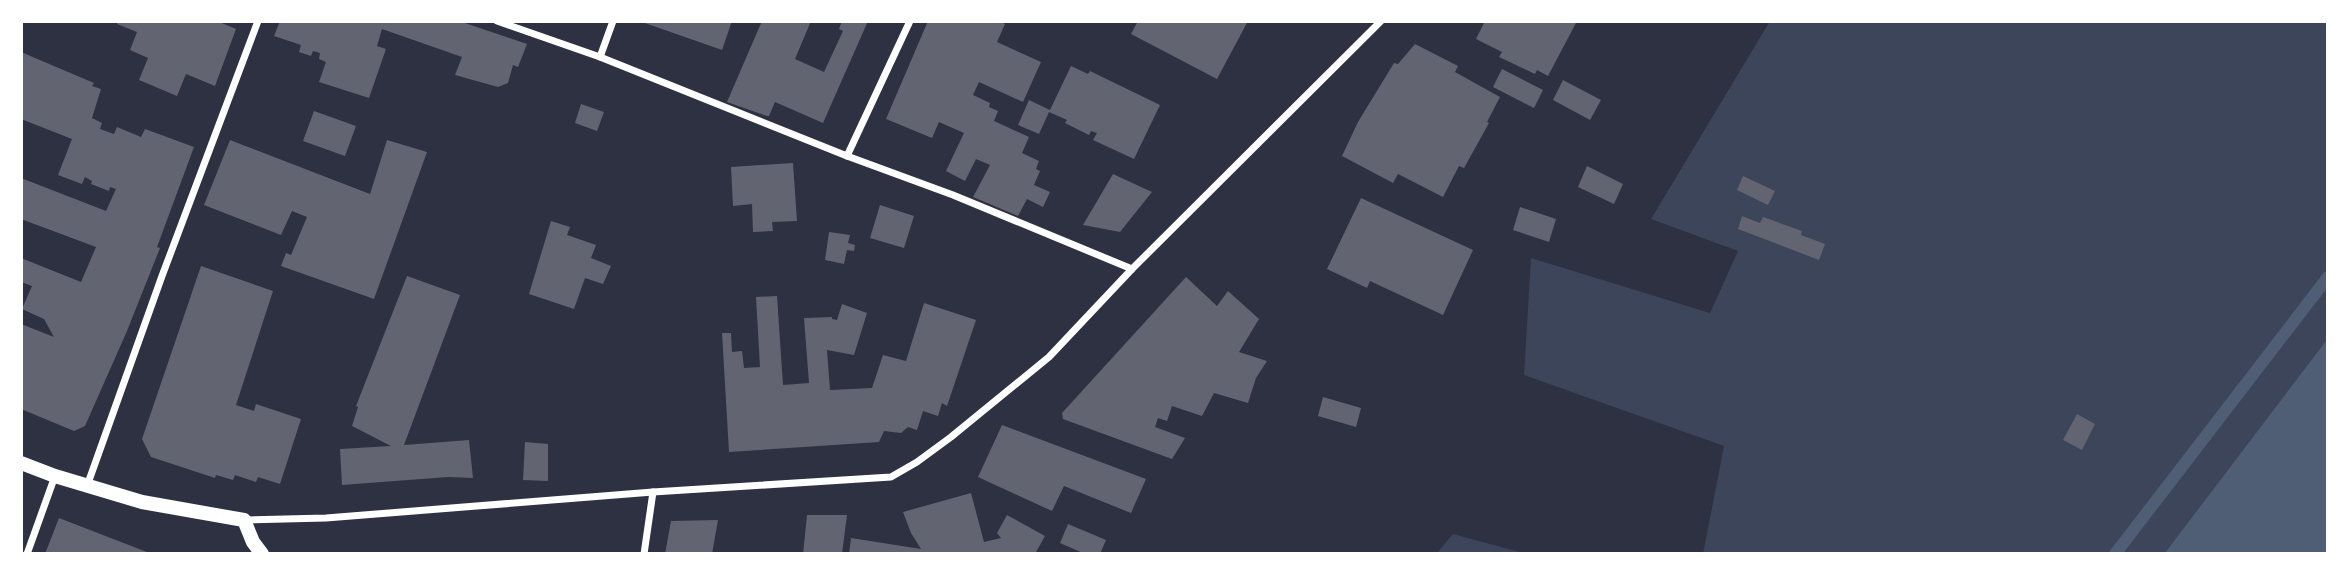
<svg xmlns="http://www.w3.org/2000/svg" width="2349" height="575" font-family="'DejaVu Sans',sans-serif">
<rect width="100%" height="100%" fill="#2d3142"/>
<g fill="#3c4559">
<polygon points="1770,21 2328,21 2328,338 2164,554 1703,554 1724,446 1524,375 1531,258 1710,313 1738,251 1651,219"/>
<polygon points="1453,534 1527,554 1436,554"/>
</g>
<polygon fill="#4f5d75" points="2328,338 2328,551 2326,554 2164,554"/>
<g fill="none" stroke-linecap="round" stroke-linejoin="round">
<polyline stroke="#4f5d75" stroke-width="12" points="2115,554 2328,277"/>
</g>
<g fill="#626471">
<polygon points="118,21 217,21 236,29 215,86 186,74 177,96 139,80 148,58 130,50 137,32 117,24"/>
<polygon points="280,21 459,21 527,44 518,67 513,65 508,83 498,87 455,75 462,57 382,29 377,46 386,49 369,98 319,82 326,62 319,59 320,53 313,51 311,56 299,52 301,45 274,36"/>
<polygon points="639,21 732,21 722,50"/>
<polygon points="762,21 811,21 795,59 824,72 843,31 839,29 842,21 868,21 823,123 775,102 769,116 767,116 727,102"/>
<polygon points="928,21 998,21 1005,24 997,42 1041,62 1023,102 979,82 973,95 990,103 989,107 998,111 994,121 1029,137 1022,153 1039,161 1036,169 1040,171 1034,185 1050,192 1043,207 1027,199 1018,216 973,197 990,165 976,159 965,181 946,171 964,133 939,122 932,138 886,119"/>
<polygon points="1138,21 1248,21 1217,79 1131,34"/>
<polygon points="1485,21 1577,21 1548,76 1537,70 1535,74 1499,57 1502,52 1476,39"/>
<polygon points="1415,44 1458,66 1455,72 1500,97 1487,122 1489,123 1464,168 1459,166 1443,197 1398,174 1393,183 1342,156 1358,122 1394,63 1398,64"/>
<polygon points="21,52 94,83 92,86 101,89 92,118 102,123 100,129 114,134 117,127 141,137 145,129 194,147 157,247 160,248 127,331 85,426 74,431 21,409 21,324 54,337 44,319 22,309 32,286 21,282 21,258 81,282 96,247 21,219 21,178 106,211 116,189 110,187 109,191 91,184 92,181 85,177 82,184 58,175 72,139 21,119"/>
<polygon points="1071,66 1088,74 1090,71 1160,105 1134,159 1093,140 1097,133 1091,131 1089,135 1065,123 1067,120 1049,112 1039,134 1018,125 1029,100 1050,110"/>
<polygon points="1502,69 1543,90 1534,108 1493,87"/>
<polygon points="1563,80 1601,100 1590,120 1553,100"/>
<polygon points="581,104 604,112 597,131 575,123"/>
<polygon points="314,111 356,126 345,156 303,141"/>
<polygon points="230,140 370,194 387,140 427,152 374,299 281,266 286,253 291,255 307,217 292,211 281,235 204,205"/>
<polygon points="793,163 797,221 772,222 773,231 753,232 752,204 733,206 731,167"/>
<polygon points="1587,166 1623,184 1614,204 1578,187"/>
<polygon points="1113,174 1152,192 1120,232 1083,225"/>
<polygon points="1743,176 1775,191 1768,205 1737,190"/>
<polygon points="1361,198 1473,250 1443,315 1370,281 1367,288 1327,269"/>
<polygon points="880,205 914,216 904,248 870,238"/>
<polygon points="1520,207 1556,219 1549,242 1513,230"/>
<polygon points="1742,216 1760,223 1763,217 1802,231 1801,235 1825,244 1819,260 1738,229"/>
<polygon points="551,221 570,227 567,235 596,245 591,258 611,266 603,284 585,278 574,309 529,294"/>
<polygon points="829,232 850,235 848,243 855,245 854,251 847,250 844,264 825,260"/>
<polygon points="201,266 273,291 236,405 254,411 256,404 301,419 280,484 258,477 256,482 235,475 233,480 216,475 215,478 151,457 142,439"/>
<polygon points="407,276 460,295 404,445 469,440 473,478 448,477 342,485 340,449 391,446 352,426 358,407 356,406"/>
<polygon points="1186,277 1217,306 1228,291 1259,319 1239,352 1267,361 1256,378 1248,403 1214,393 1202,416 1172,406 1167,421 1158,418 1155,427 1185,438 1172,459 1063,419 1062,413"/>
<polygon points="777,296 783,385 809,383 804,318 832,317 832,319 837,320 842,304 867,313 854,355 827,350 830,390 872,388 883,355 906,361 924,303 976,320 947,406 942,403 938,416 923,411 917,430 908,427 901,433 884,431 879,442 729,452 722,333 731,333 732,352 742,351 744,368 760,367 756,297"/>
<polygon points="1323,397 1361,408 1356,427 1318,416"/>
<polygon points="2077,414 2095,424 2082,450 2063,440"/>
<polygon points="1002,425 1146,479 1131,513 1064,486 1052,511 978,477"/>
<polygon points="525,442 548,444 548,481 523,480"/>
<polygon points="971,493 984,542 1001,538 997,533 1007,515 1045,536 1035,554 849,554 851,538 921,549 911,533 903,512"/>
<polygon points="807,515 847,515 842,554 803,554"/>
<polygon points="59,518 152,554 45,554"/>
<polygon points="718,520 712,554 665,554 671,521"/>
<polygon points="1068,524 1106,540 1100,554 1085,554 1060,543"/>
</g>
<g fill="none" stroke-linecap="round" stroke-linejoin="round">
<g stroke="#fff" stroke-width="7">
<polyline points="497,21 600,57 847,156 953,195 1132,269"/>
<polyline points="600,57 613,21"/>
<polyline points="847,156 910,21"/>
<polyline points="87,486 162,276 258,21"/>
<polyline points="245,520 326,518 653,492 891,477 917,462 951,437 1049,357 1132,269 1381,21"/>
<polyline points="27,554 55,476"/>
<polyline points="644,554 653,492"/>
</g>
<polyline stroke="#fff" stroke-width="14" points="21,463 55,476 142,502 244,520 253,542 262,554"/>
</g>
<rect width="2349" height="575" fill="none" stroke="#ffffff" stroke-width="46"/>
</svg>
